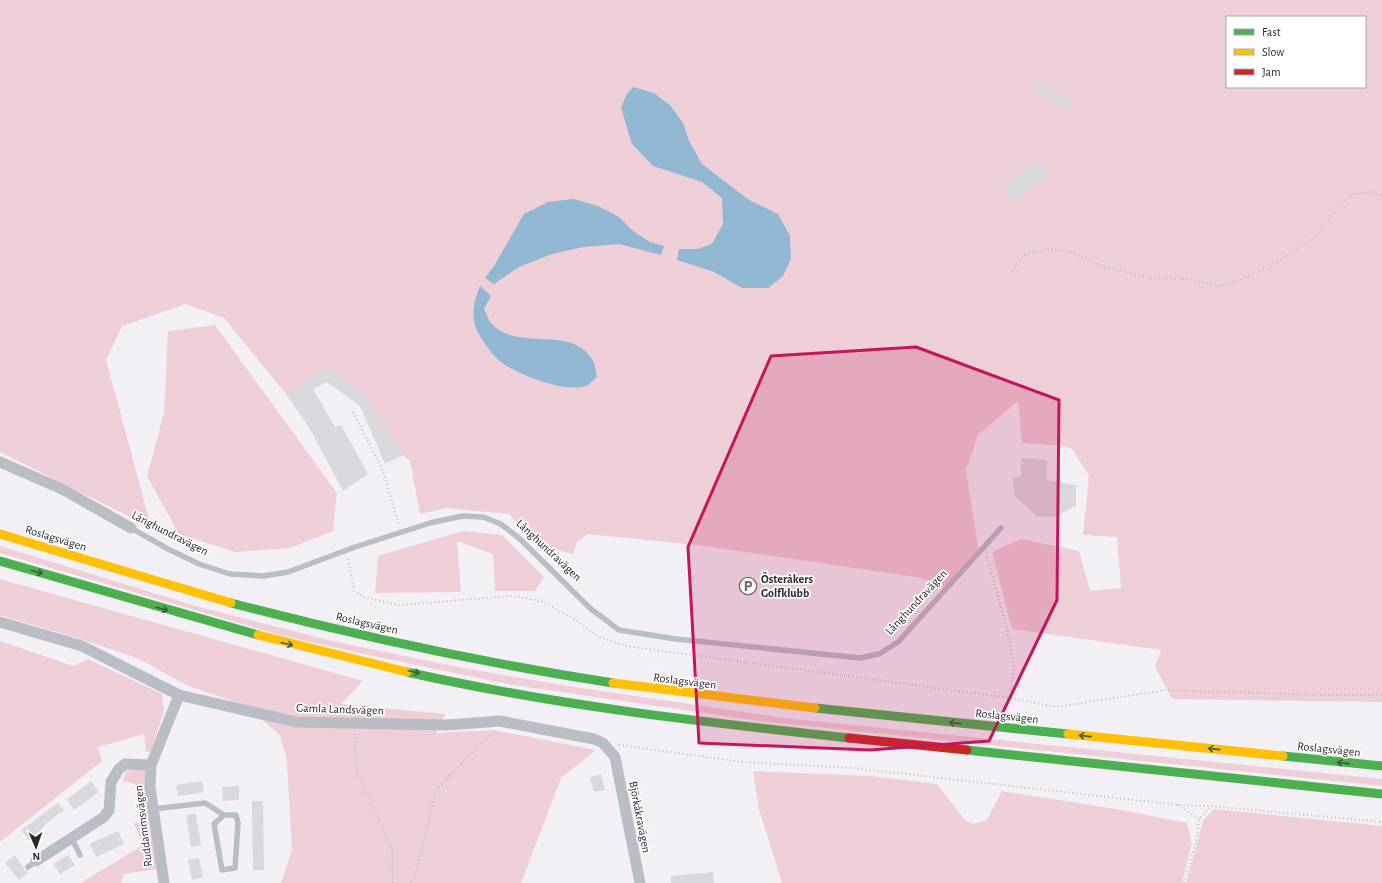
<svg xmlns="http://www.w3.org/2000/svg" width="1382" height="883" font-family="'Alegreya Sans',sans-serif">
<rect width="100%" height="100%" fill="#f2f0f5"/>
<g fill="#eeced7" fill-rule="evenodd">
<path d="M0 0H1382V702L1172 699 1155 667 1161 650 1012 629 992 552 1021 539 1079 551 1090 591 1121 588 1117 537 1083 535 1089 476 1072 449 1064 446 1022 443 1018 401 978 435 966 470 979 553 950 586 937 589V582L915 577 697 545 588 534 577 542 573 554 538 545 509 514 446 508 420 514 410 461 403 455 366 395 325 367 286 394 224 318 186 304 122 326 106 360 148 515 154 529 0 452ZM1227 17H1365V87H1227Z"/>
<polygon points="215,325 337,493 333,531 290,548 235,552 179,534 147,476 164,413 168,331"/>
<polygon points="463,531 502,535 544,577 535,591 495,591 493,554 457,541 461,592 375,593 378,556"/>
<polygon points="0,546 199,607 336,642 463,668 574,687 784,718 1382,779 1382,786 760,721 507,684 368,655 280,635 0,553"/>
<polygon points="0,579 363,681 341,704 445,714 436,733 494,730 596,750 561,778 521,883 281,883 292,850 287,761 280,735 244,705 186,685 139,659 93,643 0,615"/>
<polygon points="0,641 73,666 88,659 162,694 164,711 151,751 146,752 144,734 98,747 102,761 0,842"/>
<polygon points="137,768 147,768 156,869 124,874 121,883 81,883 143,845 134,823 141,822 140,805 135,784 123,781 126,771"/>
<polygon points="753,771 871,776 937,784 965,820 973,824 987,820 1002,791 1122,810 1187,823 1192,843 1182,883 782,883 759,809"/>
<polygon points="1214,809 1382,826 1382,883 1186,883 1203,821"/>
</g>
<g fill="#91b7d3">
<polygon points="633,87 654,93 670,105 683,123 689,141 702,164 749,200 778,214 790,236 791,259 783,276 768,288 742,288 714,272 677,260 679,249 697,249 712,244 723,224 722,198 702,182 653,166 632,144 621,108 627,94"/>
<polygon points="574,199 598,206 619,217 633,231 650,242 664,246 661,255 619,244 583,247 552,254 519,267 494,284 485,278 494,266 524,214 548,202"/>
<path d="M480 286 491 296 484 309C486 313 488 319 491 323 518 353 569 324 592 359 595 363 596 372 597 377 594 379 591 383 588 385 569 395 516 374 501 362 492 355 477 335 475 324 471 310 475 299 480 286Z"/>
</g>
<g fill="#dad8dc">
<polygon points="1038,79 1074,103 1068,111 1032,88"/>
<polygon points="1037,159 1049,174 1014,202 1002,187"/>
<polygon points="325,367 366,395 403,455 385,464 360,406 327,382 313,389 335,427 341,425 368,474 343,491 310,429 286,394"/>
<polygon points="1021,458 1047,460 1047,480 1076,485 1076,506 1054,517 1036,516 1014,495 1013,478 1021,476"/>
<polygon points="601,774 605,790 594,792 590,777"/>
<polygon points="91,781 99,792 74,810 67,799"/>
<polygon points="202,781 204,792 178,796 176,785"/>
<polygon points="239,786 239,800 223,801 222,787"/>
<polygon points="252,801 263,801 264,870 253,870"/>
<polygon points="58,803 64,810 44,825 45,826 29,840 21,830"/>
<polygon points="196,814 201,845 191,847 186,815"/>
<polygon points="118,831 124,844 96,857 90,844"/>
<polygon points="15,855 25,870 29,872 19,880 5,863"/>
<polygon points="68,855 75,865 60,874 53,864"/>
<polygon points="199,858 203,877 192,880 188,860"/>
<polygon points="713,872 714,883 671,883 671,876"/>
</g>
<g fill="none" stroke-linecap="round" stroke-linejoin="round">
<g stroke="#bcbdc3" stroke-width="2" stroke-dasharray="1 3" stroke-linecap="butt">
<polyline points="1012,271 1026,254 1050,249 1070,252 1102,266 1147,278 1190,279 1218,286 1236,281 1266,269 1316,237 1338,207 1353,194 1372,192 1382,195"/>
<polyline points="353,412 383,471 399,525"/>
<polyline points="987,557 1007,629 1014,666 1010,698"/>
<polyline points="348,559 354,591 363,597 399,605 513,596 541,601 573,618 599,637 626,646 1010,698 1056,707 1165,690 1318,695 1382,695"/>
<polyline points="355,734 356,770 392,847 393,883"/>
<polyline points="619,745 743,762 853,768 1178,805 1211,806 1382,822"/>
<polyline points="1178,805 1199,819"/>
<polyline points="411,883 414,879 436,791 481,743 492,734"/>
<polyline points="1184,883 1196,841 1199,819 1211,806"/>
</g>
<g stroke="#bbbdc5" stroke-width="5.5">
<polyline points="131,528 168,549 199,564 230,574 263,576 288,572 355,547 430,523 462,516 483,517 501,524 520,539 591,609 619,630 676,639 860,658 879,654 898,642 1001,528"/>
<polyline points="153,809 205,803 224,815 236,815 238,823 235,868 222,870 214,824 224,815"/>
<polyline points="72,839 80,855"/>
<polyline points="28,867 36,861"/>
</g>
<g stroke="#bbbdc5" stroke-width="11">
<polyline points="0,462 62,489 131,528"/>
<polyline points="0,622 82,646 179,695 296,722 447,725 500,721 594,739 603,743 615,757 640,883"/>
<polyline points="36,861 104,817 109,810 111,782 119,769 125,764 151,765"/>
<polyline points="164,883 150,787 151,765 179,695"/>
</g>
<g stroke="#4caf50" stroke-width="9">
<polyline points="0,561 258,635"/>
<path d="M231 603C357 636 484 663 613 683"/>
<path d="M407 672C552 705 702 722 849 738"/>
<polyline points="815,708 1068,734"/>
<polyline points="967,750 1382,794"/>
<polyline points="1283,756 1382,766"/>
</g>
<g stroke="#ffc107" stroke-width="9">
<polyline points="0,534 231,603"/>
<polyline points="258,635 407,672"/>
<polyline points="613,683 815,708"/>
<polyline points="1068,734 1283,756"/>
</g>
<polyline stroke="#c62828" stroke-width="9" points="849,738 967,750"/>
</g>
<defs><path id="oneway-shaft" d="M-6 0H5M1.5-3L5.5 0L1.5 3" fill="none" stroke-width="1.6" stroke-linecap="round" stroke-linejoin="round"/></defs>
<g stroke="#375e3a">
<use href="#oneway-shaft" transform="translate(37 572) rotate(16)"/>
<use href="#oneway-shaft" transform="translate(162 609) rotate(16)"/>
<use href="#oneway-shaft" transform="translate(287 644) rotate(14)"/>
<use href="#oneway-shaft" transform="translate(414 672) rotate(12)"/>
<use href="#oneway-shaft" transform="translate(955 723) rotate(-174)"/>
<use href="#oneway-shaft" transform="translate(1085 736) rotate(-174)"/>
<use href="#oneway-shaft" transform="translate(1214 749) rotate(-174)"/>
<use href="#oneway-shaft" transform="translate(1343 763) rotate(-174)"/>
</g>
<path fill="#c2185b" fill-opacity="0.2" stroke="#c2185b" stroke-width="3" stroke-linejoin="round" d="M916 347 1059 400 1057 600 989 741 870 750 699 743 688 547 771 356Z"/>
<defs>
<symbol id="parking-ring" viewBox="-11 -11 22 22"><circle r="9.5" fill="#fff" stroke="#6f6e72" stroke-width="1.5"/><path d="M-3.5-5.5H1a3.5 3.5 0 0 1 0 7H-1V5.5H-3.5ZM-1-3.4V-.6H.8a1.4 1.4 0 0 0 0-2.8Z" fill="#6f6e72"/></symbol>
</defs>
<g fill-rule="evenodd">
<use href="#parking-ring" x="738" y="576" width="20" height="20"/>
</g>
<g text-anchor="middle" stroke-width="3.5" stroke-linejoin="round" paint-order="stroke">
<g font-size="12" fill="#29282c" stroke="#fff">
<text transform="translate(170 533) rotate(27)" y="4">Långhundravägen</text>
<text transform="translate(56 538) rotate(17)" y="4">Roslagsvägen</text>
<text transform="translate(549 550) rotate(43)" y="4">Långhundravägen</text>
<text transform="translate(916 602) rotate(-47)" y="4">Långhundravägen</text>
<text transform="translate(367 623) rotate(13)" y="4">Roslagsvägen</text>
<text transform="translate(685 681) rotate(7)" y="4">Roslagsvägen</text>
<text transform="translate(340 709) rotate(2)" y="4">Gamla Landsvägen</text>
<text transform="translate(1007 716) rotate(6)" y="4">Roslagsvägen</text>
<text transform="translate(1329 749) rotate(6)" y="4">Roslagsvägen</text>
<text transform="translate(640 817) rotate(79)" y="4">Björkåkravägen</text>
<text transform="translate(143 826) rotate(-97)" y="4">Ruddammsvägen</text>
</g>
<g font-size="12" font-weight="bold" fill="#29282c" stroke="#fff" text-anchor="start">
<text x="761" y="583">Österåkers<tspan x="761" dy="14">Golfklubb</tspan></text>
</g>
</g>
<rect x="1226" y="16" width="140" height="72" fill="#ffffff" stroke="#a9a9ab"/>
<rect x="1234" y="29" width="20" height="6" fill="#4caf50" stroke="#a9a9ab"/>
<text x="1262" y="36" font-size="12" fill="#29282c">Fast</text>
<rect x="1234" y="49" width="20" height="6" fill="#ffc107" stroke="#a9a9ab"/>
<text x="1262" y="56" font-size="12" fill="#29282c">Slow</text>
<rect x="1234" y="69" width="20" height="6" fill="#c62828" stroke="#a9a9ab"/>
<text x="1262" y="76" font-size="12" fill="#29282c">Jam</text>
<g transform="translate(36 847) rotate(178)" stroke="#ffffff" stroke-width="3" paint-order="stroke">
<path d="M0-3L7 15L0 10L-7 15Z" fill="#29282c"/>
<text y="-6" font-size="11" font-weight="bold" text-anchor="middle" fill="#29282c">N</text>
</g>
</svg>
